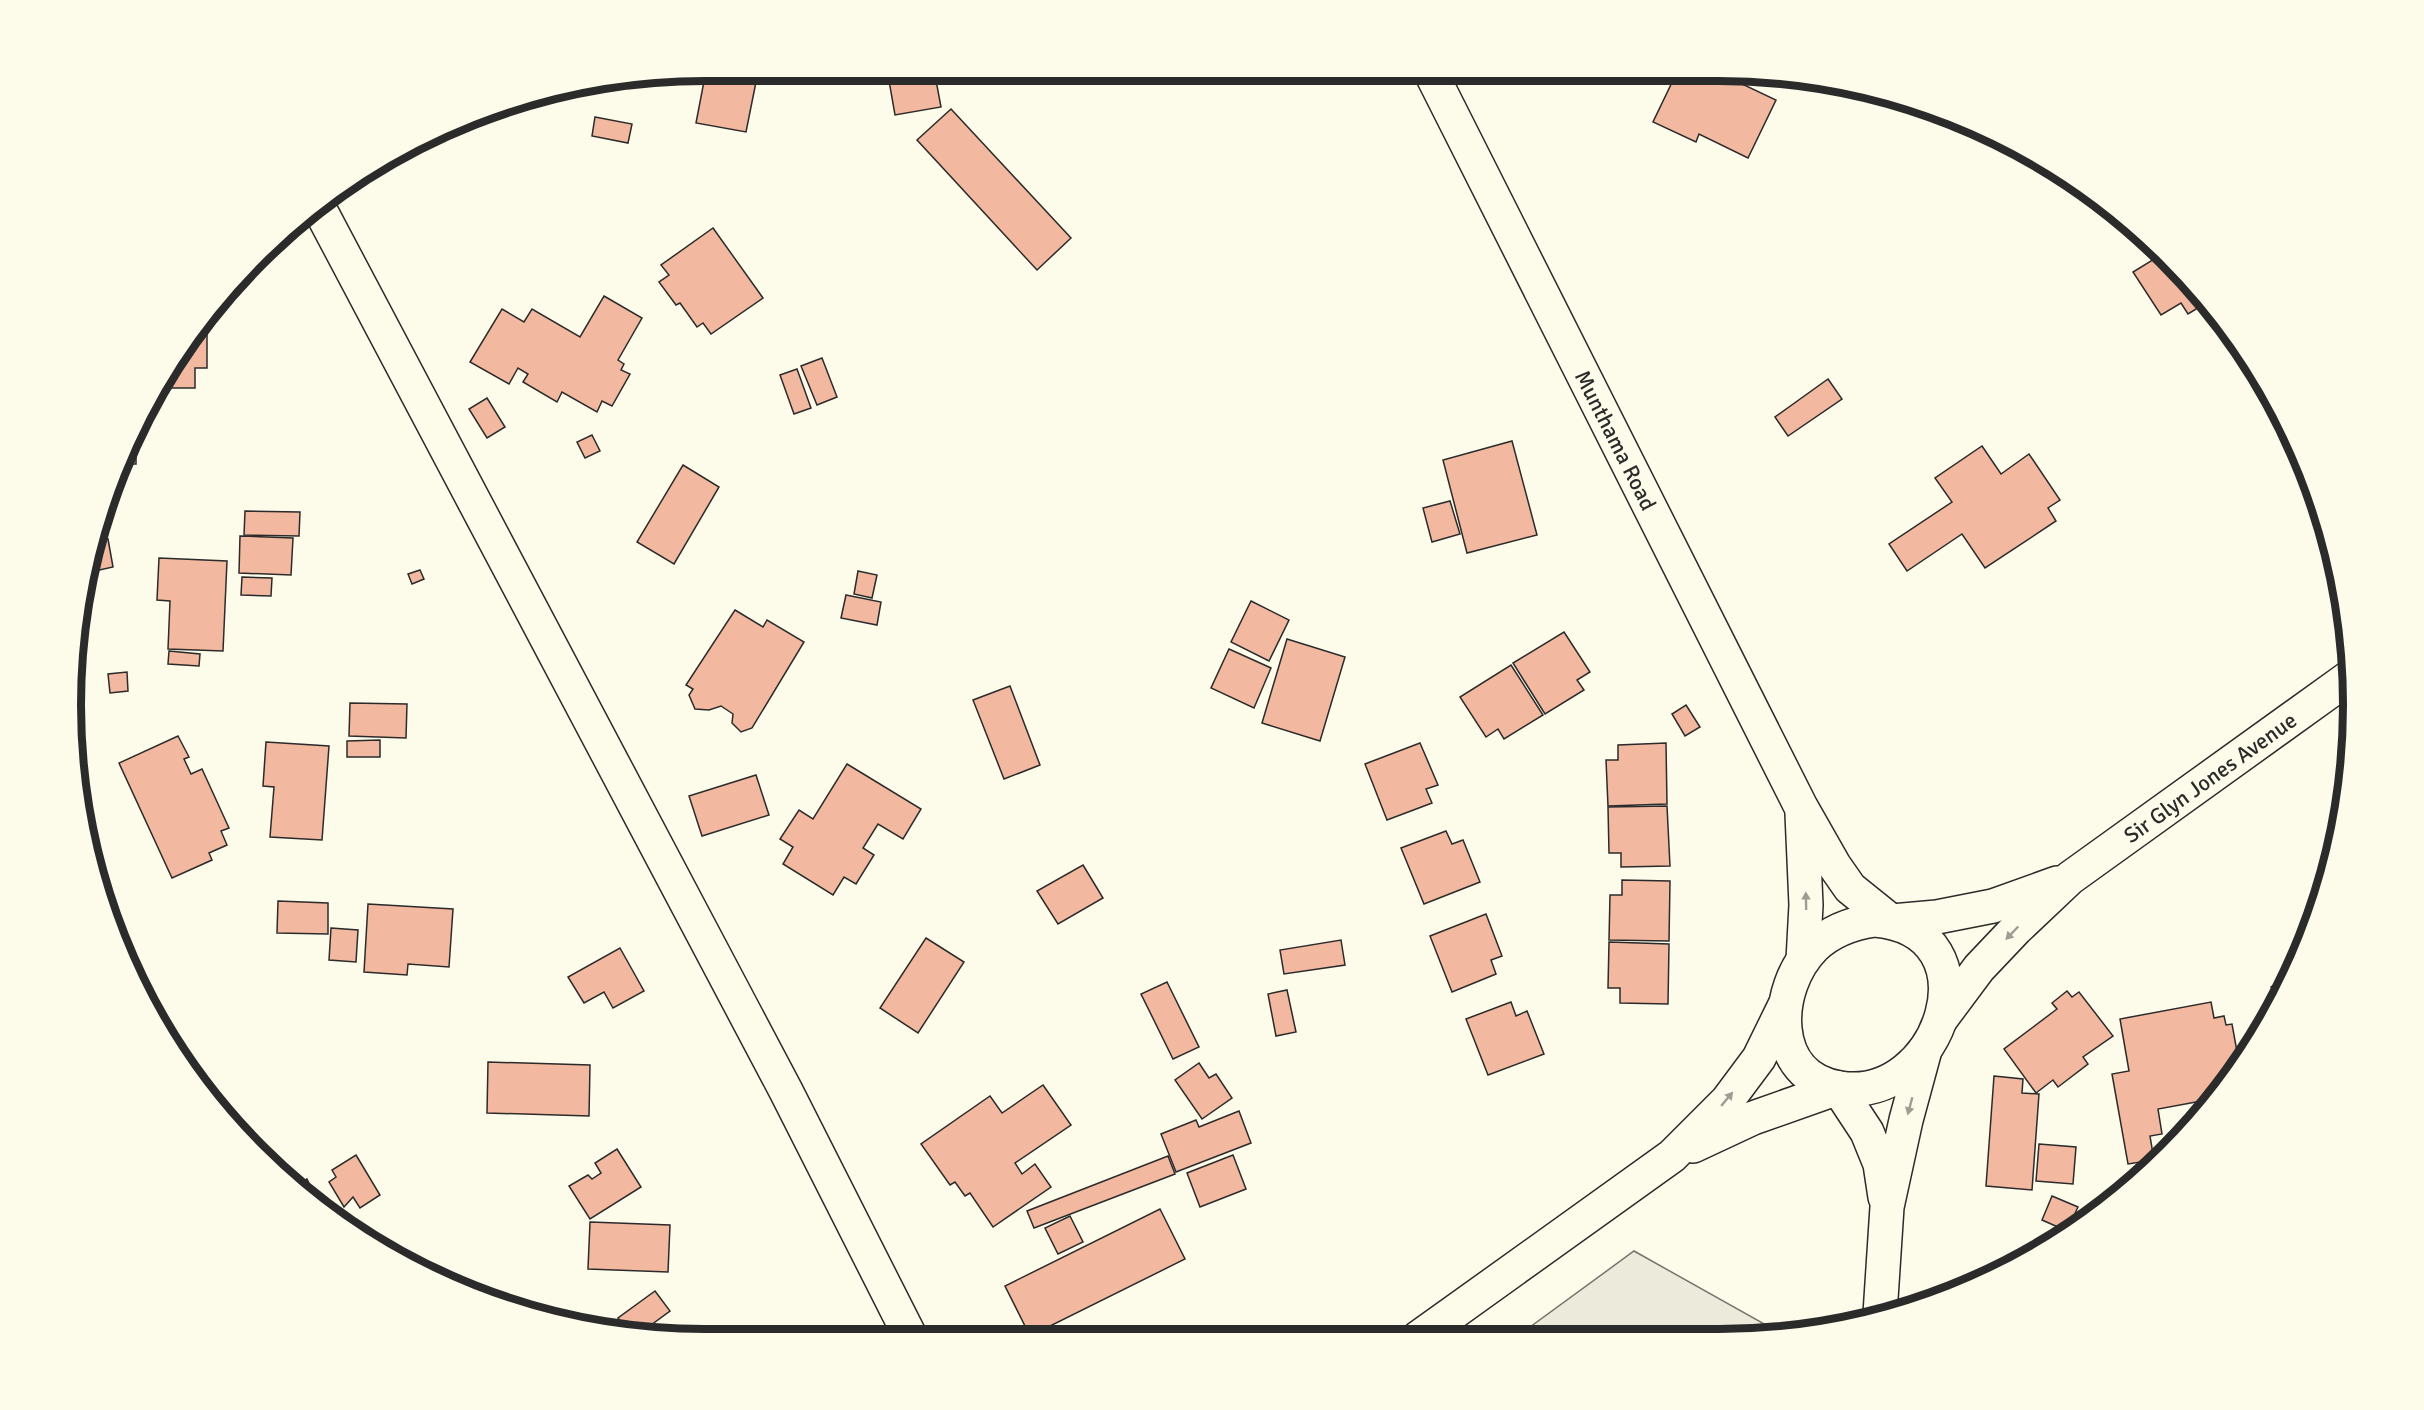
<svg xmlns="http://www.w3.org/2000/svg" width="2424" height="1410" font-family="Signika,sans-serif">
<rect width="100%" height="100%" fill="#fdfbea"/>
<polygon fill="#ecebdb" stroke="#74746e" stroke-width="1.5" points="1634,1251 1782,1334 1761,1338 1515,1338"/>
<g fill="#f2b8a0" stroke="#2b2b2b" stroke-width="1.5">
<polygon points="1677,72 1717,72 1776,100 1748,158 1699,134 1696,142 1653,122"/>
<polygon points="888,75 935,75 941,107 895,115"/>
<polygon points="705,76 720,76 756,82 746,132 696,123"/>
<polygon points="951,109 1071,238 1037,270 917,140"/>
<polygon points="595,117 632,124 628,143 592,136"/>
<polygon points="713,228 763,298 711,334 703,323 697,327 680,303 676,305 659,282 669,275 661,265"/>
<polygon points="2164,253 2206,303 2188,314 2181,303 2161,315 2133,272"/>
<polygon points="604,296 642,318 618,360 624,364 621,370 630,374 612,406 602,401 597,412 562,392 557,402 523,382 528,374 518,368 509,384 470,362 502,309 524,322 532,309 580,337"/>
<polygon points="203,322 207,322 207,368 195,368 195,388 157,388 178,352"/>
<polygon points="822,358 837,397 817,405 801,366"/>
<polygon points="797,369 811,408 794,414 780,375"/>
<polygon points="1828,379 1842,399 1788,436 1775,417"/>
<polygon points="487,398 505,427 487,438 469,409"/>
<polygon points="136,424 136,464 121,464 136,425"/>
<polygon points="592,435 600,451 585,458 577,442"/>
<polygon points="1512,441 1537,535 1467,553 1443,460"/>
<polygon points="1982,446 2001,474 2029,454 2060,500 2048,508 2056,521 1985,568 1962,534 1907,571 1889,544 1952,502 1935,478"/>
<polygon points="683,465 719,487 674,564 637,542"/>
<polygon points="1450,501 1460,534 1432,542 1423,508"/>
<polygon points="245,511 300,512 299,536 244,535"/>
<polygon points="240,536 293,538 291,575 239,573"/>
<polygon points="108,539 113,567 86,573 92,542"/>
<polygon points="159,558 227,561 223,651 168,649 170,601 157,600"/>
<polygon points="420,570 424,579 412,584 408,574"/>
<polygon points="858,571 877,575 872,598 854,594"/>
<polygon points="242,577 272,578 271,596 241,595"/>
<polygon points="846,595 881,602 877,625 841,618"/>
<polygon points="1251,601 1289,620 1269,661 1231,642"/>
<polygon points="735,610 763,627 767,620 804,642 752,728 741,732 732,723 733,714 721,706 709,710 695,709 689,695 693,689 686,685"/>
<polygon points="1564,632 1590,672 1577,680 1584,690 1545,714 1513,663"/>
<polygon points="1287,639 1345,657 1320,741 1262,723"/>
<polygon points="1229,649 1271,668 1254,708 1211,688"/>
<polygon points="169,651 200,654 199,666 168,664"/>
<polygon points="1511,665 1543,715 1504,739 1498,729 1486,737 1460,697"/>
<polygon points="127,672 128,691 110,693 108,674"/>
<polygon points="1010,686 1040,765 1004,779 973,700"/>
<polygon points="350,703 407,704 406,738 349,736"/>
<polygon points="1686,705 1700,727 1685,736 1672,714"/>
<polygon points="178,736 189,757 184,759 191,774 202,769 229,828 221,831 227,845 209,853 212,860 172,878 119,763"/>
<polygon points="380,740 380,757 347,757 347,741"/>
<polygon points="266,742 329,746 322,840 270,837 274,787 263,786"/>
<polygon points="1420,743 1438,785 1426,789 1432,803 1387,820 1365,764"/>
<polygon points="1666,743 1667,804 1608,806 1606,760 1618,760 1618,745"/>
<polygon points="847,764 921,809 903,839 878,824 863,848 874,855 856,884 844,877 833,895 783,864 793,847 780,839 799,810 813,819"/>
<polygon points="756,775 769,815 702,836 689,796"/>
<polygon points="1667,806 1670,866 1621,867 1621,853 1609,853 1608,807"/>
<polygon points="1446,831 1452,844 1463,840 1480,882 1424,904 1401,848"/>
<polygon points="1083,865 1103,898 1058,924 1037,891"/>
<polygon points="1622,880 1670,881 1669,941 1609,940 1610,895 1622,895"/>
<polygon points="278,901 328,903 328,934 277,933"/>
<polygon points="368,904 453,909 449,967 408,964 407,975 364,972"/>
<polygon points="1486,914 1502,956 1491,960 1496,974 1452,992 1430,936"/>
<polygon points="331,928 358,930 356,962 329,960"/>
<polygon points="926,938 964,962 918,1033 880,1008"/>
<polygon points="1341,940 1345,965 1284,974 1280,950"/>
<polygon points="1609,942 1669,944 1668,1004 1620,1003 1620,988 1608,988"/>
<polygon points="620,948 644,991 613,1008 604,992 584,1003 568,977"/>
<polygon points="2291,974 2278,998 2271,987"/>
<polygon points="1167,982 1199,1047 1173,1059 1141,994"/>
<polygon points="1287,990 1296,1032 1276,1036 1268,994"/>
<polygon points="2067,991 2072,997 2079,992 2113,1036 2083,1057 2088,1064 2058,1087 2053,1080 2036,1093 2004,1049 2057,1009 2052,1003"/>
<polygon points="1511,1002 1516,1016 1527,1011 1544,1054 1488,1075 1466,1019"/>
<polygon points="2211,1002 2214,1018 2224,1016 2226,1025 2232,1024 2238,1057 2246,1055 2247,1057 2212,1099 2158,1109 2162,1134 2150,1136 2154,1160 2128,1164 2112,1074 2129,1071 2120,1019"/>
<polygon points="488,1062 590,1065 589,1116 487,1113"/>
<polygon points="1199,1063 1209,1078 1216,1074 1232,1098 1202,1119 1175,1080"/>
<polygon points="1994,1076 2023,1079 2022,1093 2039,1094 2032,1190 1986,1186"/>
<polygon points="1043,1085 1071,1125 1015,1163 1022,1174 1035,1164 1051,1187 993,1227 970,1193 965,1196 955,1182 950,1185 921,1144 990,1096 1002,1113"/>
<polygon points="1239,1111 1251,1143 1176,1172 1161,1134 1196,1120 1199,1127"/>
<polygon points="2039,1144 2076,1147 2073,1184 2036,1181"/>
<polygon points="617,1149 641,1187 590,1219 569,1186 588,1175 592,1179 601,1173 595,1163"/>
<polygon points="356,1155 380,1195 360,1208 353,1197 344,1207 329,1182 336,1177 332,1170"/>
<polygon points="1233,1155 1246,1189 1200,1207 1187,1173"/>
<polygon points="1168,1156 1175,1174 1034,1228 1027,1211"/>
<polygon points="307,1179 318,1202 297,1184"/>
<polygon points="2052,1196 2078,1207 2067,1231 2042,1220"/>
<polygon points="1160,1209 1185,1259 1030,1336 1005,1286"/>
<polygon points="1070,1216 1083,1242 1058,1254 1045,1228"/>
<polygon points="590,1222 670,1225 668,1272 588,1269"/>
<polygon points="655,1291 670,1311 640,1333 627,1331 618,1318"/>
</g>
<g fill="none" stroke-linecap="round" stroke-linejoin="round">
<defs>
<g id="street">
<path id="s1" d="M1431 73 1801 807 1834 865 1850 888 1891 921"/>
<polyline points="317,204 786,1091 911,1338"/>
<polyline points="1802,814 1806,905 1803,960"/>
<polyline points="1838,1088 1867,1132 1880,1164 1885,1197"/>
<polyline points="1880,1314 1887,1207 1906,1120 1925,1050"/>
</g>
<g id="secondary">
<path d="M1875 920C1999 931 1941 1104 1840 1088 1769 1077 1773 988 1814 947 1831 931 1853 923 1875 920Z"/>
<polyline points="1892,921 1937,917 1993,906 2057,883"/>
<path id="s2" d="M1941 1019 1979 968 2016 929 2070 878 2351 676"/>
<polyline points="1693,1146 1753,1118 1838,1088"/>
<polyline points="1418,1338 1672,1156 1727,1101 1759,1058 1784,1007"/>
</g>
</defs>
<use href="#street" stroke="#2b2b2b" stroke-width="36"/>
<use href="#secondary" stroke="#2b2b2b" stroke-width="36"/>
<use href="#street" stroke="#fdfbea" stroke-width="33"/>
<use href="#secondary" stroke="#fdfbea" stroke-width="33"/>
</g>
<defs><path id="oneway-solid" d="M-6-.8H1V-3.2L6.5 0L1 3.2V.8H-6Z" transform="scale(1.5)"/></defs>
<g fill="#9e9d94">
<use href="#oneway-solid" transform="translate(1806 901) rotate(-91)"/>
<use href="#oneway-solid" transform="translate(2012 933) rotate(134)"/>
<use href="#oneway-solid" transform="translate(1727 1099) rotate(-50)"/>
<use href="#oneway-solid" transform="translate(1910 1106) rotate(105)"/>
</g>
<g text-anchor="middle" stroke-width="4.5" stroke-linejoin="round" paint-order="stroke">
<g font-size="22" fill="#2b2b2b" stroke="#fdfbea">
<text dy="8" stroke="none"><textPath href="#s1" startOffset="411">Munthama Road</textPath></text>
<text dy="8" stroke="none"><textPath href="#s2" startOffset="364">Sir Glyn Jones Avenue</textPath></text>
</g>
</g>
<path d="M0 0H2424V1410H0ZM705 81H1719A624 624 0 0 1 2343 705V705A624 624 0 0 1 1719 1329H705A624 624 0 0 1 81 705V705A624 624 0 0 1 705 81Z" fill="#fdfbea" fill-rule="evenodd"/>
<path fill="none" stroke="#2b2b2b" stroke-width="8" d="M705 81H1719A624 624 0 0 1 2343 705V705A624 624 0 0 1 1719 1329H705A624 624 0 0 1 81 705V705A624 624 0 0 1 705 81Z"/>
</svg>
